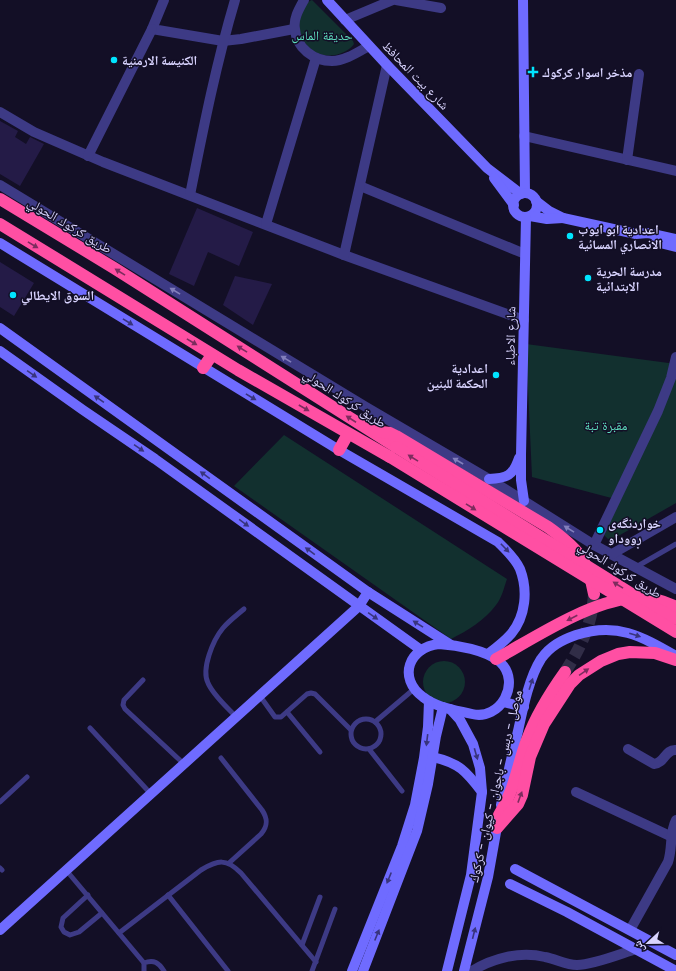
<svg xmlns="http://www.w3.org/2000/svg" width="676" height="971" font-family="Poppins,'Noto Naskh Arabic',sans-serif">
<rect width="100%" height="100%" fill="#130f26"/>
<g fill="#12302f">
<path d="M312 0 353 41 354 44C351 48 348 50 344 52 316 66 288 36 304 9 306 5 307 2 312 0Z"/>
<polygon points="526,344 676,364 676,503 613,539 608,539 604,535 619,500 532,477"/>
<path d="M284 435 507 579C504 587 502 598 496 605 485 620 467 631 451 639L234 486Z"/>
<circle cx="444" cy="682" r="21"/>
</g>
<g fill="#241b47">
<polygon points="0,121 18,131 15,137 26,144 30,137 44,144 20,186 0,174"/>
<polygon points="197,208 253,232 239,266 208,252 194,286 169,274"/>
<polygon points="0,262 34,283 14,316 0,307"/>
<polygon points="235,276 272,284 253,325 223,305"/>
</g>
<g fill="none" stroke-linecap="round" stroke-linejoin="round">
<path stroke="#312d47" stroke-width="12" stroke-dasharray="12 6" stroke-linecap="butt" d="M565 672C581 647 592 624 594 594"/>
<g stroke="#3d3a85" stroke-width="5">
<polyline points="636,567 676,544"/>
<polyline points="143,680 124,700 123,705 125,709 184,764"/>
<polyline points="260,696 275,717 281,717 307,694 311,693 315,694 351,730"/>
<polyline points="287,712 320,752"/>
<path d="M236 717C227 707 213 695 208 683 201 669 213 640 223 628 229 621 237 615 244 609"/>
<circle cx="366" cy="734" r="15"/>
<polyline points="375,722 414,689"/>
<polyline points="90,728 151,794"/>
<polyline points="369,749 402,791"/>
<path d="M221 758 262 810C268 819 268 826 261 834L229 863"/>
<polyline points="0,802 27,777"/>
<polyline points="0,868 2,870"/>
<polyline points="66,870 144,963"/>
<polyline points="88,895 63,918 61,927 64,932 70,935 79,932 102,913"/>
<polyline points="168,895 228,971"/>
<path d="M119 933 201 870C218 860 226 858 241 873L316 962"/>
<polyline points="302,945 320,897"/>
<path d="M144 971V963C154 959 159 963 164 971"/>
<polyline points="312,971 335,909"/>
</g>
<g stroke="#3d3a85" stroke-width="10">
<polyline points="164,0 152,29 223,41 241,39 294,29"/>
<path d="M304 0C299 9 293 19 295 29 296 48 314 61 332 61 345 61 358 52 369 46"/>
<polyline points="396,0 441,8"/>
<polyline points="345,20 393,0"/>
<polyline points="0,112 34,132 103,162 344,255 524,320"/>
<polyline points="524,136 676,171"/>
<polyline points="88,156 152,29"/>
<polyline points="627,160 639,74"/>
<polyline points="0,185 366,407 489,479 594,545 676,589"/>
<polyline points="360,186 525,254"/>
<path d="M190 195C203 130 216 64 235 0"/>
<polyline points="266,224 316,58"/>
<polyline points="344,255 387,65"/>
<polyline points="594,545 658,411 671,378 676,357"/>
<polyline points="612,554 676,517"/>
<path d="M628 749 654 764C665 763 665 749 676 750"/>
<polyline points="576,792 670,836"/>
<path d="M630 930 668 862C673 847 669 833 676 820"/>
<path d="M472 971C493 958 520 951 545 957 556 959 566 965 577 965 593 965 620 954 636 949"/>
</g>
<g stroke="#6f6bff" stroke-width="10">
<polyline points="327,0 387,65 487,168 521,194"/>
<polyline points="523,0 525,193"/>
<polyline points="494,178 514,205"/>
<circle cx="525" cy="205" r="12"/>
<polyline points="536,201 549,211 563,218 636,234 648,233 676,239"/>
<polyline points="530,216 547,219 563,218"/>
<polyline points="656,242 676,247"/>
<path d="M0 243 339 450 498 542C506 550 515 558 520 569 528 590 526 616 511 634 504 642 496 648 488 654"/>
<polyline points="0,328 368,592 451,645"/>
<polyline points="0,351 83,410 155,459 421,650"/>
<path d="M489 479C507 478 513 476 519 458"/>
<polyline points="524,501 521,480 521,455 526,217"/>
<path d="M439 644C457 645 486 650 500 662 522 683 500 721 472 714 455 710 437 708 423 697 397 678 409 647 439 644Z"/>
<polyline points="503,702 524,707"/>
<path d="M433 757C459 763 466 771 482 792"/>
<path d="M501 805C506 780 512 756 518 731 523 708 529 678 541 659 550 646 562 640 576 635 617 622 641 636 676 656"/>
<polyline points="515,869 676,955"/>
<polyline points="510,884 567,912 676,971"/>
<polyline points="0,930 359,606 368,592"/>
<polyline points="352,971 402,846 415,805 424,758 428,727 429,701"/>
<polyline points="363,971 417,831 428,784 436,736 443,707"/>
<polyline points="447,971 471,875 482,792 480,768 473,744 460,720 450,709"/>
<polyline points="464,971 488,877 498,821"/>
</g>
<g stroke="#ff4fa3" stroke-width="12">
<polyline points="0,199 114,268 396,447"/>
<polyline points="0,224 238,370 390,457"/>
<polyline points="203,368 212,355"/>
<path d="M374 431 390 433 396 436 548 527C576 547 588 559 594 594"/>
<polyline points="339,450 348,434"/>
<path d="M496 659C534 638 588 602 632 598 647 596 662 600 676 607"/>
<path d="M499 815C515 790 517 766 527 740 536 715 550 693 565 672"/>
<polyline points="497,828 518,804 522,795 530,757 544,724 570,684 579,675 601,661 618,654 630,652 655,653 676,660"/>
</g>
<g stroke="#ff4fa3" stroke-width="12">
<polyline points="396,447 648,604 676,619"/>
<polyline points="390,457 676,632"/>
</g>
</g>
<defs><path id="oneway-solid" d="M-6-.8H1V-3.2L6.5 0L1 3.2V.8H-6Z"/></defs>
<g fill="#7d2c5e">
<use href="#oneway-solid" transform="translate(33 245) rotate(31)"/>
<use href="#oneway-solid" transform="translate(120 272) rotate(-148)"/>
<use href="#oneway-solid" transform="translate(192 342) rotate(31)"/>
<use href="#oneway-solid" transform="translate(242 349) rotate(-148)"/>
<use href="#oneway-solid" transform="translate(304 408) rotate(30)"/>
<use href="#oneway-solid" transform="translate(351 419) rotate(-147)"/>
<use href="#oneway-solid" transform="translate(413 458) rotate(-148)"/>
<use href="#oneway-solid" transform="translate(471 507) rotate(32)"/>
<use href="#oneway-solid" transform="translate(618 585) rotate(-148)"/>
<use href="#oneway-solid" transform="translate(572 618) rotate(153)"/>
<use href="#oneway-solid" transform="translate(584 672) rotate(-35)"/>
<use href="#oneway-solid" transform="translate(520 797) rotate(-70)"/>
</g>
<g fill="#837fbc">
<use href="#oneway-solid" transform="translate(175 291) rotate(-149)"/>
<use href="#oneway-solid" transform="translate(286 359) rotate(-149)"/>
<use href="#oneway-solid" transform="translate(458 461) rotate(-150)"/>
<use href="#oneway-solid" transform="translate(569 529) rotate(-148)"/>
</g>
<g fill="#38347d">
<use href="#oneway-solid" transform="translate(128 322) rotate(32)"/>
<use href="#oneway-solid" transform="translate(32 374) rotate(35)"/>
<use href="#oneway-solid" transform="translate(251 397) rotate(31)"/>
<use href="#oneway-solid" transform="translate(99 399) rotate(-145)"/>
<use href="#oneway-solid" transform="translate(139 448) rotate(34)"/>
<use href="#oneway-solid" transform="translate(205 475) rotate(-144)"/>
<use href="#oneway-solid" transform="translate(244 523) rotate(36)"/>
<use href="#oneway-solid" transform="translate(505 548) rotate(46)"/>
<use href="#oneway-solid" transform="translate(310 551) rotate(-144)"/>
<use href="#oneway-solid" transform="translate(373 616) rotate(35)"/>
<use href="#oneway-solid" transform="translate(418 624) rotate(-148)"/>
<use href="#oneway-solid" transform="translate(635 635) rotate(18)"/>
<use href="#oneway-solid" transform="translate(531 684) rotate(-72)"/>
<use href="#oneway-solid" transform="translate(427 740) rotate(97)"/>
<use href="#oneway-solid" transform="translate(476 754) rotate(74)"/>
<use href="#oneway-solid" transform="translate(389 878) rotate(112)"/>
<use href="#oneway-solid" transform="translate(474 933) rotate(-76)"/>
<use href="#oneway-solid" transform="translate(377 935) rotate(-68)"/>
</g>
<g fill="#00e5ff" stroke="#130f26" stroke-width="1.5">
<circle cx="114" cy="60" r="4"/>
<path d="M531 66h4v4h4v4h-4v4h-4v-4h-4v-4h4z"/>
<circle cx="570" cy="236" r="4"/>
<circle cx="588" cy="278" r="4"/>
<circle cx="13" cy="295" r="4"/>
<circle cx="496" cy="375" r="4"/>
<circle cx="600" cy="530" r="4"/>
</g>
<g text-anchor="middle" stroke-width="3" stroke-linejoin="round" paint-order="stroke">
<g font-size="13" fill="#5fe0c0" stroke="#130f26">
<text x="322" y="40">حديقة الماس</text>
<text x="606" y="430">مقبرة تبة</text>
</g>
<g font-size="13" font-weight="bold" fill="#d9d4ff" stroke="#130f26" text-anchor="start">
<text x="122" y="65">الكنيسة الارمنية</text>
<text x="542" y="77">مذخر اسوار كركوك</text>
<text x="578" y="234">اعدادية ابو ايوب<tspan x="578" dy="15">الانصاري المسائية</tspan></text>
<text x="596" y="276">مدرسة الحرية<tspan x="596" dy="15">الابتدائية</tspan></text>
<text x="21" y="300">السوق الايطالي</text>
<text x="488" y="373" text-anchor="end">اعدادية<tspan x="488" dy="15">الحكمة للبنين</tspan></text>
<text x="608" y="528">خواردنگەی<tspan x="608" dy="15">ڕووداو</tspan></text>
</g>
<g font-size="13" fill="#d9d4ff" stroke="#130f26">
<text transform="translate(416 75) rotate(46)" y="5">شارع بيت المحافظ</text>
<text transform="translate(70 225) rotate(31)" y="5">طريق كركوك الحولي</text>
<text transform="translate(510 336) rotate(-89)" y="5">شارع الاطباء</text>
<text transform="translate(345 398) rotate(33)" y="5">طريق كركوك الحولي</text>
<text transform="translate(620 569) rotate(32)" y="5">طريق كركوك الحولي</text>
<text transform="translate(495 786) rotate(-77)" y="5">موصل - دبس - باجوان - كيوان - كركوك</text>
</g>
</g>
<g transform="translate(648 943) rotate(248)" stroke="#130f26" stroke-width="3" paint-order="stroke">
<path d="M0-3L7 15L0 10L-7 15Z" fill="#d9d4ff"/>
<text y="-6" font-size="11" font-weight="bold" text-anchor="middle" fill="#d9d4ff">ش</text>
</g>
</svg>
